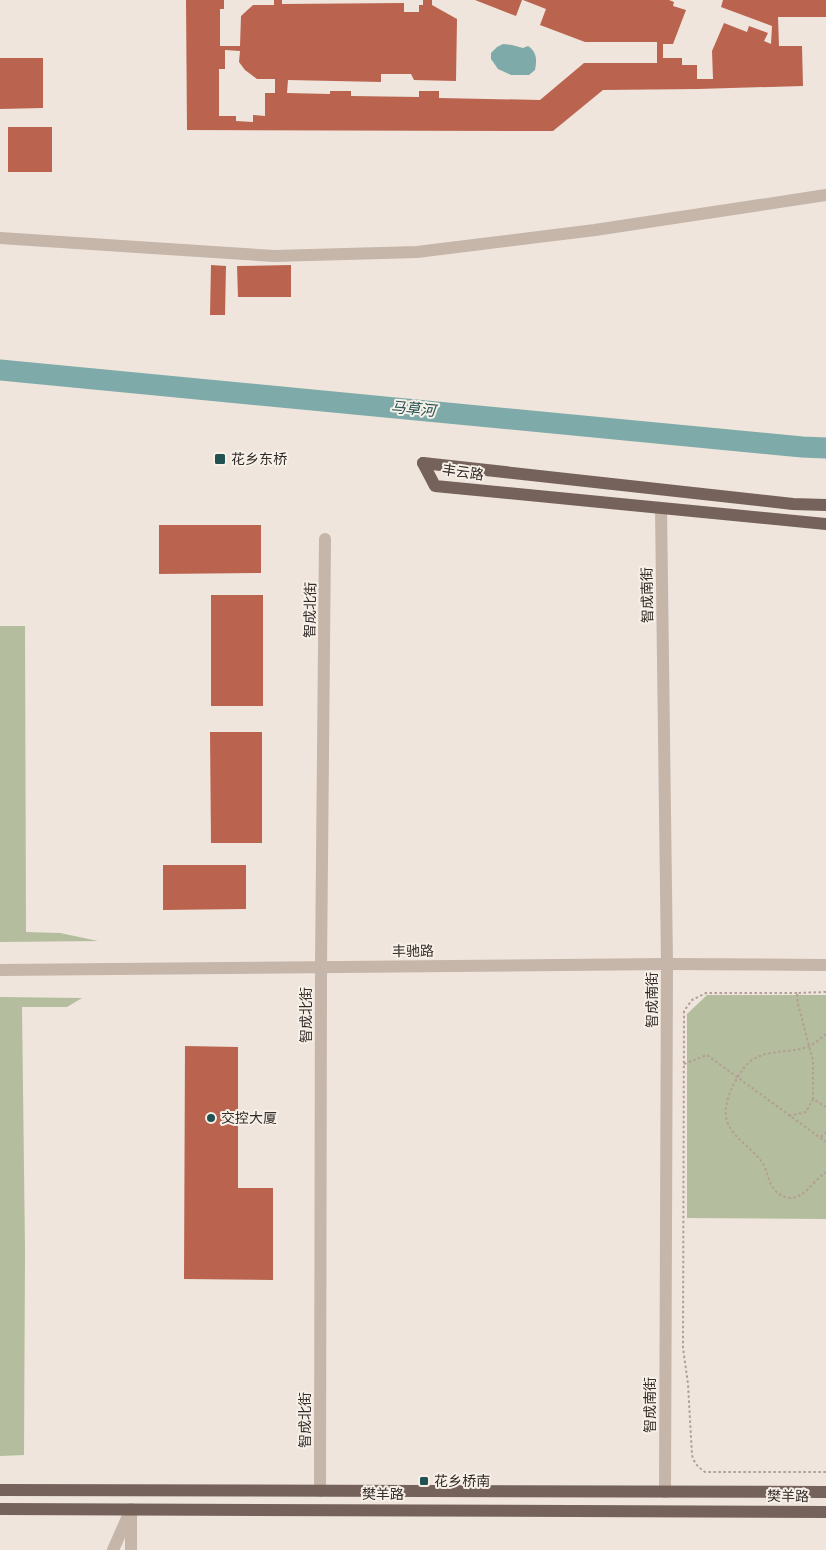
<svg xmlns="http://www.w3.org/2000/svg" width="826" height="1550" font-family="Commissioner,'Noto Sans SC',sans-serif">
<rect width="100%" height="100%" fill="#efe5dc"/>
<g fill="#b4bd9d">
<polygon points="0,626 25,626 26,932 60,933 98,941 0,942"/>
<polygon points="707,995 826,995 826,1219 687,1218 687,1014"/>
<polygon points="0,997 82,998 67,1007 22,1007 25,1250 24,1455 0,1456"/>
</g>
<path fill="#7eaaa9" d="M503 44 512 45 523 48 528 46C537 52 537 60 535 70L529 75H511L498 69 491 59V53L497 47Z"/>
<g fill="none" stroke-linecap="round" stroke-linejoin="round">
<polyline stroke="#7eaaa9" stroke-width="21" points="0,370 802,447 826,448"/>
</g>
<g fill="#ba644f" fill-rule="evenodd">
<path d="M186 0H224V9H220V46H240L241 16 253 5H274V0H282V4L404 3V12H419V5H423V0H432V5L457 19 456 81 414 80 411 74H381V82L288 80 287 93 330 94V91H351V96L419 97V91H439V98L540 100 584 63H657V42H585L540 25 546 9 523 0H669L674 2 673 6 686 10 673 44H663V58H682V65H697V79H713L712 51 724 23 747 32 749 26 768 33 764 41 771 44 772 26 721 7 723 0H826V17H778L779 46H802L803 86 698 89 603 90 553 131 187 130ZM225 50 240 51 239 62 245 70 257 79H275V93H265V116L253 115V122L236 121V116H219V69H225Z"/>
<polygon points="475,0 522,0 516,16"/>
<polygon points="0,58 43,58 43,108 0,109"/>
<rect x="8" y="127" width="44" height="45"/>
<polygon points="211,265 226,266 225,315 210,315"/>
<polygon points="291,265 291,297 238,297 237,266"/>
<polygon points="159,525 261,525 261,573 159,574"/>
<rect x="211" y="595" width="52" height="111"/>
<polygon points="210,732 262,732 262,843 211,843"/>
<polygon points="163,865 246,865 246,909 163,910"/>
<polygon points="185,1046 238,1047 238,1188 273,1188 273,1280 184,1279"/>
</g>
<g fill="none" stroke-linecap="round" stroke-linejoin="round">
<g stroke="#b29f94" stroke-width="2" stroke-dasharray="2.5 2.5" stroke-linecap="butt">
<polyline points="826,992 797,993 798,1004 813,1061 813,1099 826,1107"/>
<path d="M797 993H706L692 1000 684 1011 683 1348 688 1384 692 1455C694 1463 698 1467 705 1472H826"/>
<path d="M826 1034C819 1040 812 1046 804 1048 783 1054 759 1048 744 1068 734 1081 724 1100 726 1117 730 1138 753 1147 763 1164 768 1172 768 1182 774 1189 777 1194 783 1197 790 1198 805 1198 814 1180 826 1172"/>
<polyline points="684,1064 707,1055 826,1142"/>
<polyline points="789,1116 806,1112 813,1099"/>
<polyline points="821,1137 826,1132"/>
</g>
<g stroke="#c6b5a9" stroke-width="12">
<polyline points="0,238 274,256 417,252 595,230 826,195"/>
<polyline points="661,508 667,964 665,1492"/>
<polyline points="0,970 667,964 826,965"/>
<polyline points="320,1491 321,967 325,539"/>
<polyline points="131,1513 131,1550"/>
<polyline points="113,1550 131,1509"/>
</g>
<g stroke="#75625b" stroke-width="12">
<polyline points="423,463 435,486 826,524"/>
<polyline points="423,463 793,504 826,505"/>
<polyline points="0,1490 826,1492"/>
<polyline points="0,1509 826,1512"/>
</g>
</g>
<g fill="#225152" stroke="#f7f0e8" stroke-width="2">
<rect x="214" y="453" width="12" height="12" rx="2.5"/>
<circle cx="211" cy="1118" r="5"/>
<rect x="419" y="1476" width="10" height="10" rx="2.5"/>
</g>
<g text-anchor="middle" stroke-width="4" stroke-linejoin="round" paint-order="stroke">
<g font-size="14" fill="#342b28" stroke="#f7f0e8" text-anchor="start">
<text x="231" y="464">花乡东桥</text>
<text x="221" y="1123">交控大厦</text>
<text x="434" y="1486">花乡桥南</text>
</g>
<g font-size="14" fill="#342b28" stroke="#f7f0e8">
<text transform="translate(463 472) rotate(8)" y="5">丰云路</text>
<text transform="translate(647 595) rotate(-91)" y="5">智成南街</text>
<text transform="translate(310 610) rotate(-89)" y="5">智成北街</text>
<text transform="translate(413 951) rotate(-1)" y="5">丰驰路</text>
<text transform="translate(652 1000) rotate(-90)" y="5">智成南街</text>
<text transform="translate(306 1015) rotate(-90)" y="5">智成北街</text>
<text transform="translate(650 1405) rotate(-90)" y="5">智成南街</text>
<text transform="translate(305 1420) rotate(-90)" y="5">智成北街</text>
<text x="383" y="1499">樊羊路</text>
<text transform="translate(788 1496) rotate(1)" y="5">樊羊路</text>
</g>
<g font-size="15" font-style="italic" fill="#225152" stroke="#f7f0e8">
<text transform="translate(413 409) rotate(5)" y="5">马草河</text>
</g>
</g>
</svg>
